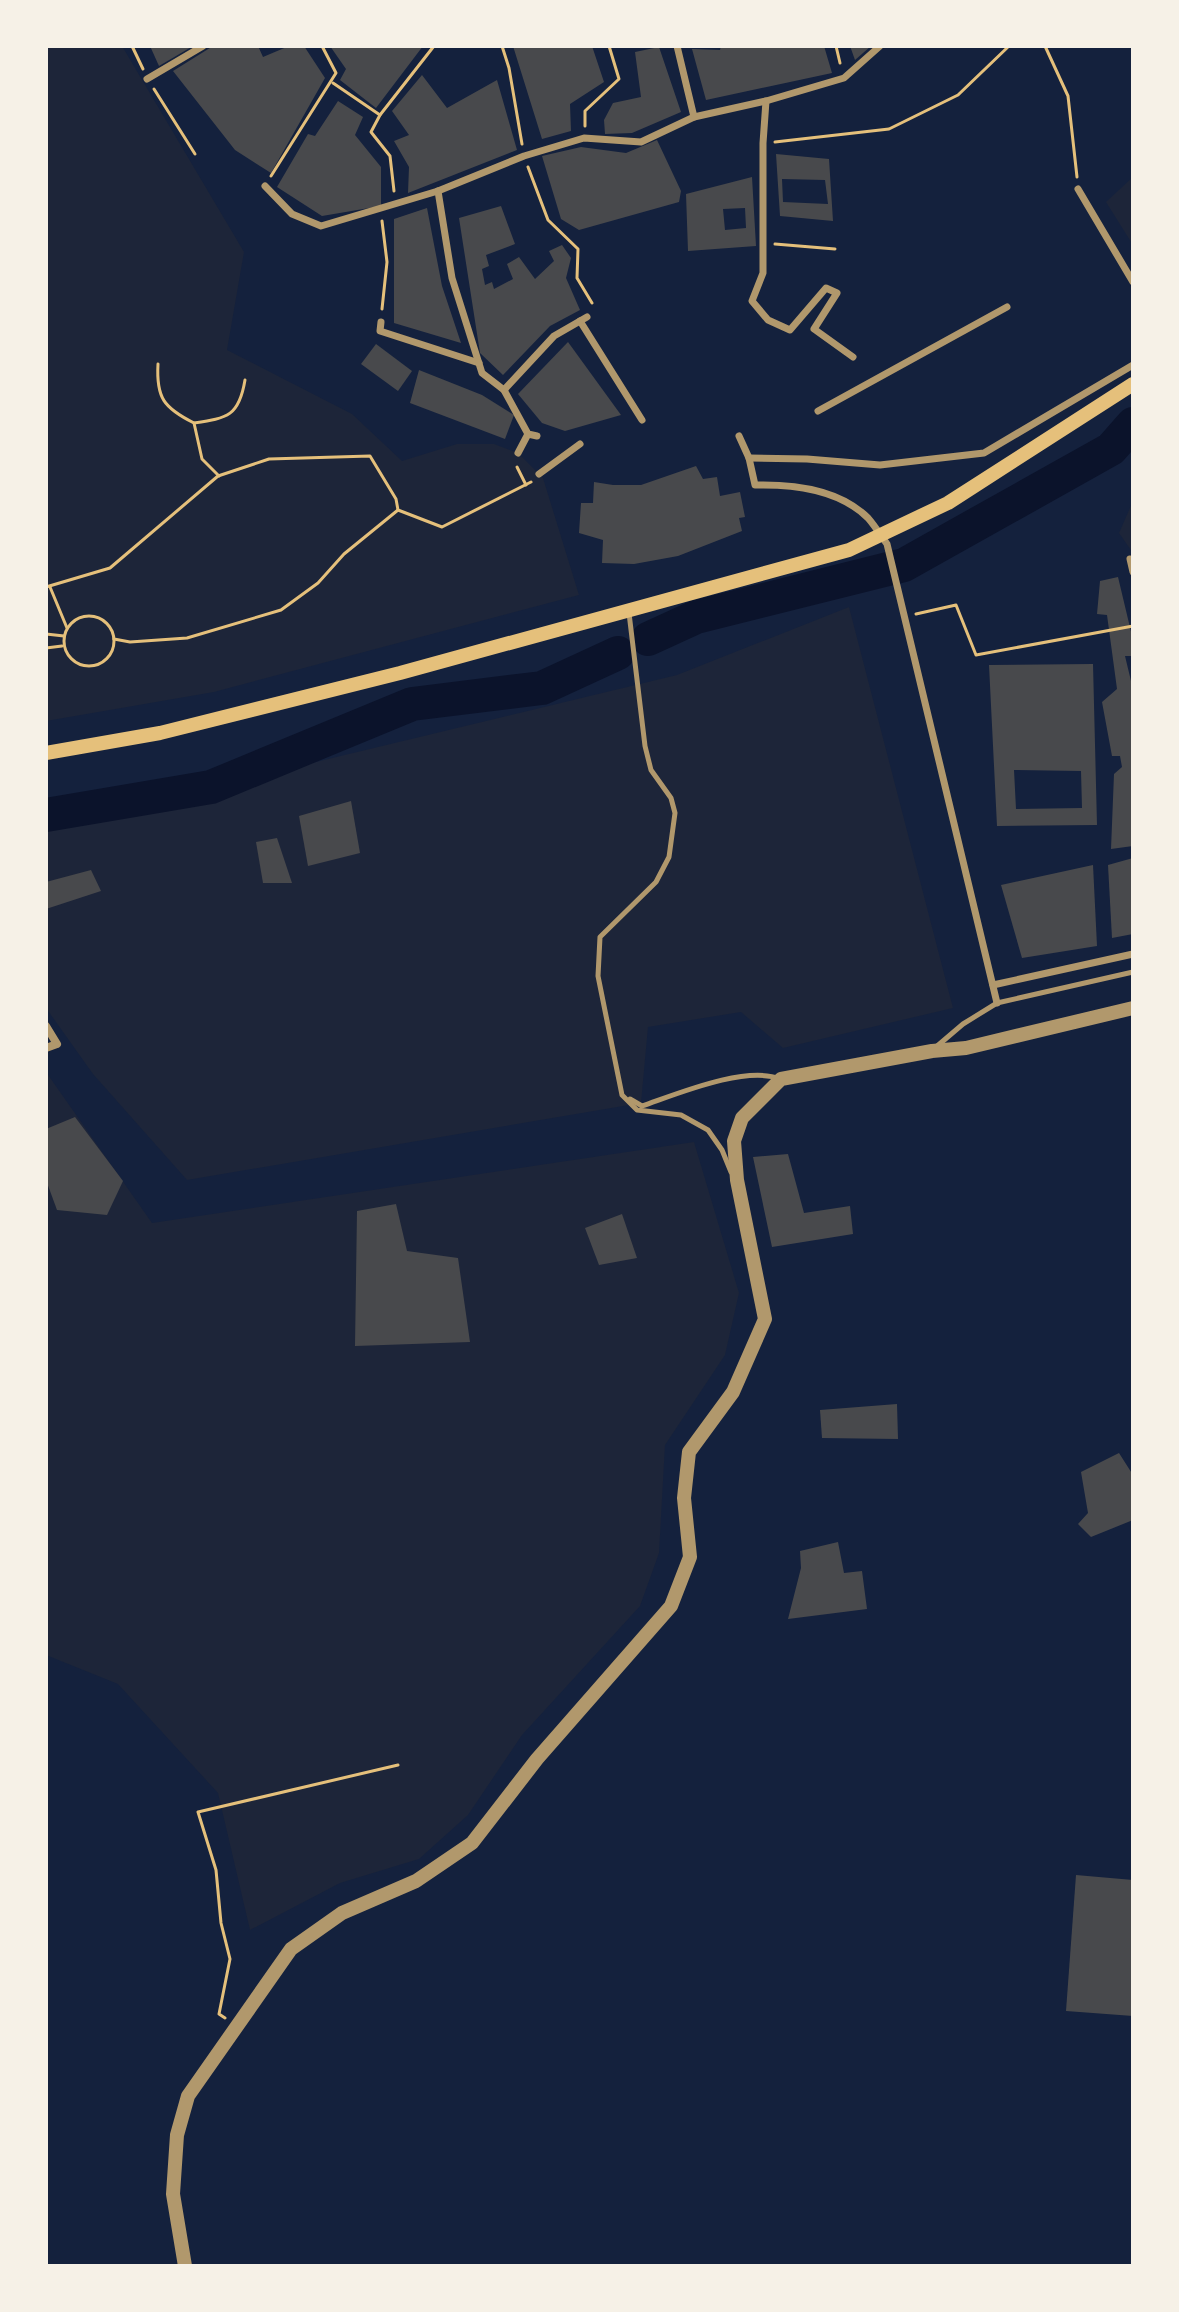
<svg xmlns="http://www.w3.org/2000/svg" width="1179" height="2312" font-family="Cabin,sans-serif">
<rect width="100%" height="100%" fill="#14213d"/>
<g fill="#1d2539">
<polygon points="46,46 122,46 244,252 227,350 352,414 402,461 457,444 494,444 518,453 543,478 579,595 214,692 46,721"/>
<polygon points="1133,177 1133,245 1106,202"/>
<polygon points="1133,501 1133,553 1119,533"/>
<polygon points="849,607 953,1008 783,1048 741,1012 648,1027 641,1103 187,1180 93,1074 46,1008 46,827 677,675"/>
<polygon points="46,1072 152,1223 694,1142 739,1293 725,1355 665,1445 659,1553 640,1606 522,1735 468,1815 419,1859 340,1883 250,1930 218,1793 118,1684 46,1655"/>
</g>
<g fill="none" stroke-linecap="round" stroke-linejoin="round">
<g stroke="#0b132b" stroke-width="34">
<polyline points="648,639 696,617 904,565 1111,449 1133,424"/>
<polyline points="46,815 211,787 412,704 542,688 618,653"/>
</g>
</g>
<g fill="#48494c" fill-rule="evenodd">
<polygon points="150,46 193,46 159,66"/>
<polygon points="213,46 258,46 263,57 289,46 304,46 325,78 271,173 235,150 173,71"/>
<polygon points="330,46 423,46 376,108 340,80 346,69"/>
<polygon points="513,46 592,46 604,82 570,104 571,131 542,139"/>
<polygon points="721,46 824,46 832,73 706,100 692,49 720,50"/>
<polygon points="850,46 871,46 855,60"/>
<polygon points="659,47 681,112 632,133 605,134 604,120 613,103 641,97 635,52"/>
<polygon points="422,75 447,108 497,80 517,150 408,193 409,167 394,141 409,135 392,111"/>
<polygon points="338,101 363,117 355,135 381,167 381,206 322,216 277,187 308,134 315,136"/>
<polygon points="657,140 681,191 679,202 579,230 561,219 542,156 581,147 626,153"/>
<path d="M776 154 829 159 833 221 780 216ZM782 179 825 180 828 204 783 202Z"/>
<path d="M752 177 756 246 688 251 686 194ZM745 208 746 228 725 230 723 209Z"/>
<polygon points="501,206 515,244 486,255 489,266 482,269 485,285 492,282 494,289 513,279 507,264 519,257 535,279 554,261 549,251 562,245 571,258 566,278 580,310 550,326 503,375 480,353 459,218"/>
<polygon points="427,208 442,286 461,343 394,323 394,219"/>
<polygon points="568,342 621,415 565,431 542,423 518,394"/>
<polygon points="376,344 412,371 398,391 361,364"/>
<polygon points="419,370 482,395 514,415 505,439 410,403"/>
<polygon points="696,466 703,479 717,477 720,496 740,492 745,517 739,518 742,531 678,556 634,564 602,563 603,540 579,533 581,503 593,503 594,482 613,485 641,485"/>
<polygon points="1118,577 1133,640 1133,656 1125,656 1131,681 1133,680 1133,846 1111,849 1114,774 1122,767 1120,756 1112,756 1102,702 1117,689 1107,615 1097,614 1100,581"/>
<path d="M1093 664 1097 825 997 826 989 665ZM1014 770 1081 771 1082 808 1016 809Z"/>
<polygon points="351,801 360,853 308,866 299,816"/>
<polygon points="277,838 292,883 263,883 256,842"/>
<polygon points="1133,858 1133,934 1112,938 1108,865"/>
<polygon points="1093,865 1097,946 1022,958 1001,885"/>
<polygon points="91,870 101,891 46,909 46,882"/>
<polygon points="75,1117 123,1181 107,1215 57,1210 46,1180 46,1129"/>
<polygon points="788,1154 804,1213 850,1206 853,1234 772,1247 753,1157"/>
<polygon points="396,1204 407,1251 458,1258 470,1342 355,1346 357,1211"/>
<polygon points="622,1214 637,1258 599,1265 585,1228"/>
<polygon points="897,1404 898,1439 822,1438 820,1410"/>
<polygon points="1119,1453 1133,1475 1133,1520 1091,1537 1078,1524 1088,1513 1081,1472"/>
<polygon points="838,1542 844,1573 862,1571 867,1609 788,1619 801,1568 800,1551"/>
<polygon points="1076,1875 1133,1880 1133,2016 1066,2011"/>
</g>
<g fill="none" stroke-linecap="round" stroke-linejoin="round">
<g stroke="#e5c07b" stroke-width="3">
<polyline points="132,46 143,69"/>
<polyline points="502,46 509,68 522,144"/>
<polyline points="836,46 840,63"/>
<polyline points="1045,46 1068,96 1077,177"/>
<polyline points="333,83 380,115"/>
<polyline points="154,89 195,154"/>
<polyline points="585,126 585,111 619,79 609,46"/>
<polyline points="775,142 889,129 958,95 1009,46"/>
<polyline points="528,167 548,220 578,249 577,278 592,303"/>
<polyline points="271,176 336,73 322,46"/>
<polyline points="394,191 390,156 371,132 380,115 434,46"/>
<polyline points="775,244 835,249"/>
<polyline points="382,309 387,262 382,221"/>
<path d="M158 364C156 398 164 408 194 423L202 459 219 476"/>
<path d="M194 423C228 418 239 416 245 380"/>
<polyline points="517,467 526,485"/>
<polyline points="46,587 110,568 218,476 269,459 370,456 396,499 398,510 442,527 531,482"/>
<polyline points="50,587 67,628"/>
<polyline points="916,614 956,605 976,655 1133,626"/>
<circle cx="89" cy="641" r="25"/>
<polyline points="46,634 64,636"/>
<polyline points="114,639 130,642 187,638 281,610 318,583 344,554 398,510"/>
<polyline points="46,648 62,646"/>
<polyline points="225,2018 219,2014 230,1959 221,1923 216,1870 198,1812 398,1765"/>
</g>
<g stroke="#b1986c" stroke-width="5">
<polyline points="629,613 645,746 651,770 671,798 675,813 669,857 656,882 600,937 598,976 622,1095 637,1110 681,1115 708,1130 722,1150 731,1172"/>
<polyline points="936,1047 963,1024 997,1003 1133,972"/>
<path d="M630 1099 642 1106C677 1094 746 1065 780 1079"/>
</g>
<g stroke="#b1986c" stroke-width="7">
<polyline points="677,46 694,117"/>
<polyline points="147,79 203,46"/>
<polyline points="766,101 763,143 763,273 752,301 768,320 790,330 826,288 837,293 814,329 853,357"/>
<polyline points="265,186 292,214 321,226 438,191 524,156 584,138 641,142 694,117 766,101 844,78 880,46"/>
<polyline points="1078,189 1133,282"/>
<polyline points="438,191 452,278 482,373 504,390 528,434 537,436"/>
<polyline points="580,321 642,420"/>
<polyline points="381,322 380,331 479,363"/>
<polyline points="504,390 554,336 587,317"/>
<polyline points="818,411 1007,307"/>
<path d="M739 436 749 458 755 485C794 484 839 489 868 518 875 526 881 536 887 544L997 1003"/>
<polyline points="518,453 528,434"/>
<polyline points="749,458 807,459 880,465 984,453 1133,365"/>
<polyline points="539,474 580,444"/>
<polyline points="1130,559 1133,572"/>
<polyline points="993,985 1133,954"/>
</g>
<polyline stroke="#b1986c" stroke-width="8" points="46,1026 57,1044 46,1048"/>
<polyline stroke="#b1986c" stroke-width="14" points="185,2266 173,2194 177,2135 188,2096 291,1949 342,1913 416,1881 472,1843 537,1759 671,1606 690,1557 684,1498 689,1452 733,1392 765,1319 737,1180 734,1141 742,1118 781,1079 932,1051 966,1048 1133,1008"/>
<polyline stroke="#e5c07b" stroke-width="14" points="46,753 160,733 400,673 849,550 948,503 1133,384"/>
</g>
<rect width="1179" height="2312" fill="none" stroke="#f6f1e7" stroke-width="96"/>
</svg>
